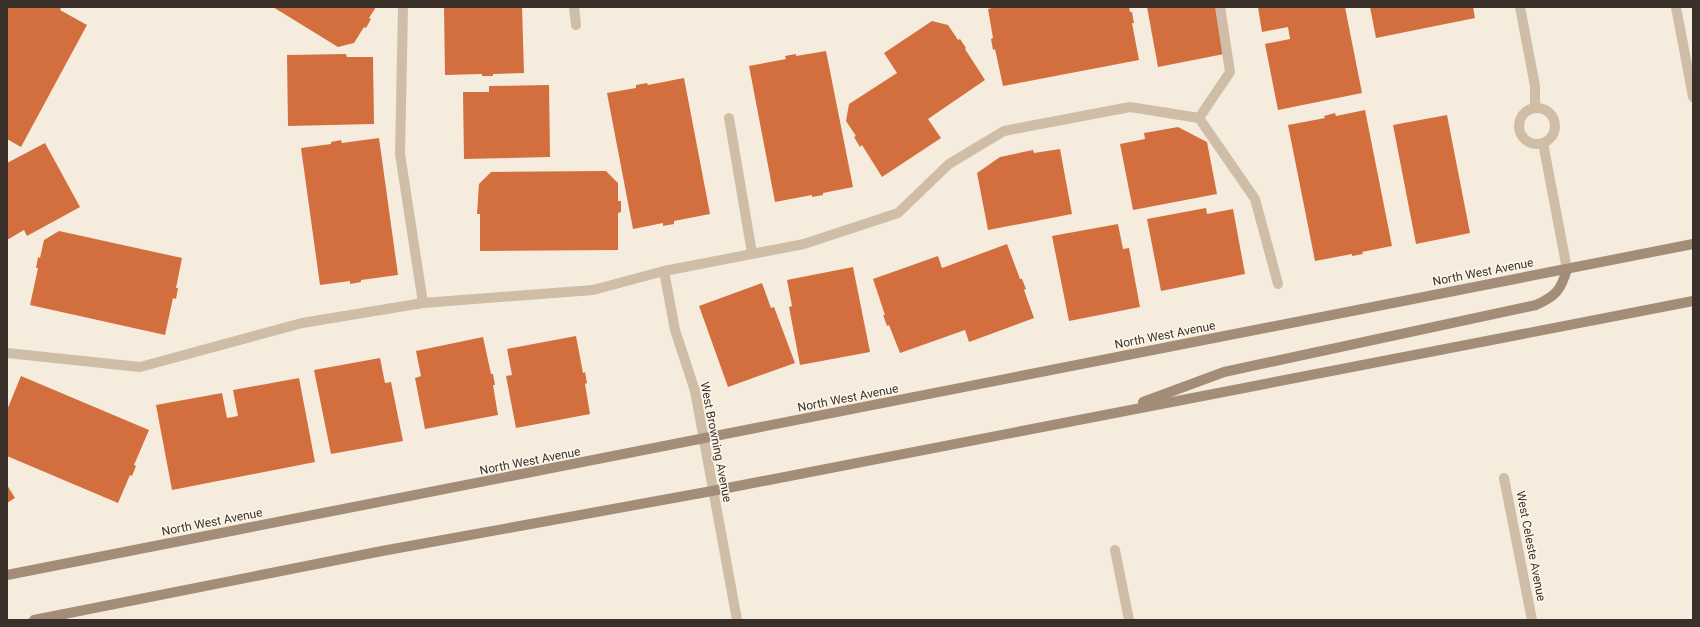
<svg xmlns="http://www.w3.org/2000/svg" width="1700" height="627" font-family="Roboto,sans-serif">
<rect width="100%" height="100%" fill="#f5ecdd"/>
<g fill="#d36f3e">
<polygon points="7,7 59,7 61,8 60,10 87,25 21,147 7,139"/>
<polygon points="273,7 376,7 369,18 371,19 366,28 364,27 354,43 338,47"/>
<polygon points="444,7 522,7 524,73 493,74 493,76 482,76 482,74 445,75"/>
<polygon points="996,7 1129,7 1130,12 1132,12 1134,23 1132,23 1139,60 1003,86 995,49 993,50 991,39 993,38 988,9"/>
<polygon points="1147,7 1219,7 1224,54 1158,67"/>
<polygon points="1258,7 1345,7 1362,93 1278,110 1265,44 1290,39 1288,27 1262,32"/>
<polygon points="1370,7 1473,7 1475,18 1376,38"/>
<polygon points="932,21 948,25 958,40 960,39 966,48 965,49 985,80 928,119 941,138 882,177 862,145 860,147 854,137 856,136 846,121 849,104 897,73 884,53"/>
<polygon points="826,51 853,187 823,193 823,195 812,197 812,195 775,202 749,66 786,59 785,56 796,54 796,56"/>
<polygon points="346,54 347,57 373,57 374,124 288,126 287,55"/>
<polygon points="684,78 710,214 674,221 674,224 663,226 663,223 633,229 607,93 636,88 636,85 647,83 648,85"/>
<polygon points="549,85 550,157 464,159 463,92 489,92 489,86"/>
<polygon points="1365,110 1392,246 1362,252 1363,254 1352,256 1352,254 1315,261 1288,125 1325,118 1324,116 1335,113 1336,116"/>
<polygon points="1447,115 1470,233 1416,244 1393,125"/>
<polygon points="1178,127 1207,142 1217,194 1133,210 1120,144 1145,139 1144,133"/>
<polygon points="379,138 398,275 361,280 361,282 350,284 350,281 320,285 301,148 331,144 331,142 341,140 342,143"/>
<polygon points="45,143 80,207 27,236 24,230 7,240 7,163"/>
<polygon points="1060,149 1072,214 988,230 977,173 1000,157 1033,150 1034,153"/>
<polygon points="606,171 618,183 618,201 621,201 621,212 618,213 618,250 480,251 480,214 477,214 479,184 491,172"/>
<polygon points="1206,208 1207,214 1233,209 1245,274 1161,291 1147,219"/>
<polygon points="1118,224 1123,249 1129,248 1140,307 1069,321 1052,236"/>
<polygon points="59,231 182,258 176,288 178,288 176,299 173,298 165,335 30,305 38,268 36,268 38,257 40,258 44,240"/>
<polygon points="1007,244 1020,279 1022,279 1026,289 1024,290 1034,318 969,342 965,330 900,353 889,325 887,326 883,315 885,315 873,279 938,256 942,268"/>
<polygon points="853,267 870,352 800,365 789,307 792,306 787,280"/>
<polygon points="762,283 771,308 774,307 795,363 728,387 699,306"/>
<polygon points="576,336 583,373 585,372 587,383 585,384 590,414 516,428 506,376 512,375 507,349"/>
<polygon points="483,337 491,374 493,374 495,385 493,385 498,415 425,429 415,378 421,376 416,351"/>
<polygon points="380,358 385,383 391,382 403,441 331,454 314,370"/>
<polygon points="21,376 149,430 134,465 136,466 132,476 130,475 118,503 7,456 7,410"/>
<polygon points="299,378 315,462 172,490 156,405 222,393 227,418 238,416 233,390"/>
<polygon points="7,485 15,498 7,503"/>
</g>
<g fill="none" stroke-linecap="round" stroke-linejoin="round">
<g stroke="#cfbda7" stroke-width="10">
<polyline points="1520,7 1535,86 1535,108"/>
<polyline points="1676,7 1693,97"/>
<circle cx="1537" cy="126" r="18"/>
<polyline points="1543,143 1567,269"/>
</g>
<g stroke="#cfbda7" stroke-width="10">
<polyline points="403,7 400,154 423,303"/>
<polyline points="574,7 576,25"/>
<polyline points="1220,7 1230,72 1199,118 1255,199 1278,284"/>
<polyline points="729,118 752,253"/>
<polyline points="664,271 675,330 695,391 737,620"/>
<polyline points="7,353 140,367 302,323 423,303 593,290 664,271 804,244 898,213 949,164 1004,131 1130,107 1199,118"/>
<polyline points="1504,478 1532,620"/>
<polyline points="1115,550 1129,620"/>
</g>
<g stroke="#a38c78" stroke-width="10">
<path d="M1143 402 1224 372 1536 305C1556 296 1561 290 1567 269"/>
<polyline points="7,575 1693,244"/>
<polyline points="34,620 382,551 712,491 1693,301"/>
</g>
</g>
<g text-anchor="middle" stroke-width="3" stroke-linejoin="round" paint-order="stroke">
<g font-size="12" fill="#3b3029" stroke="#fcf6eb">
<text transform="translate(1483 272) rotate(-11)" y="4">North West Avenue</text>
<text transform="translate(1165 335) rotate(-11)" y="4">North West Avenue</text>
<text transform="translate(848 398) rotate(-11)" y="4">North West Avenue</text>
<text transform="translate(716 442) rotate(79)" y="4">West Browning Avenue</text>
<text transform="translate(530 461) rotate(-11)" y="4">North West Avenue</text>
<text transform="translate(212 522) rotate(-11)" y="4">North West Avenue</text>
<text transform="translate(1531 546) rotate(79)" y="4">West Celeste Avenue</text>
</g>
</g>
<rect width="1700" height="627" fill="none" stroke="#3b3029" stroke-width="16"/>
</svg>
